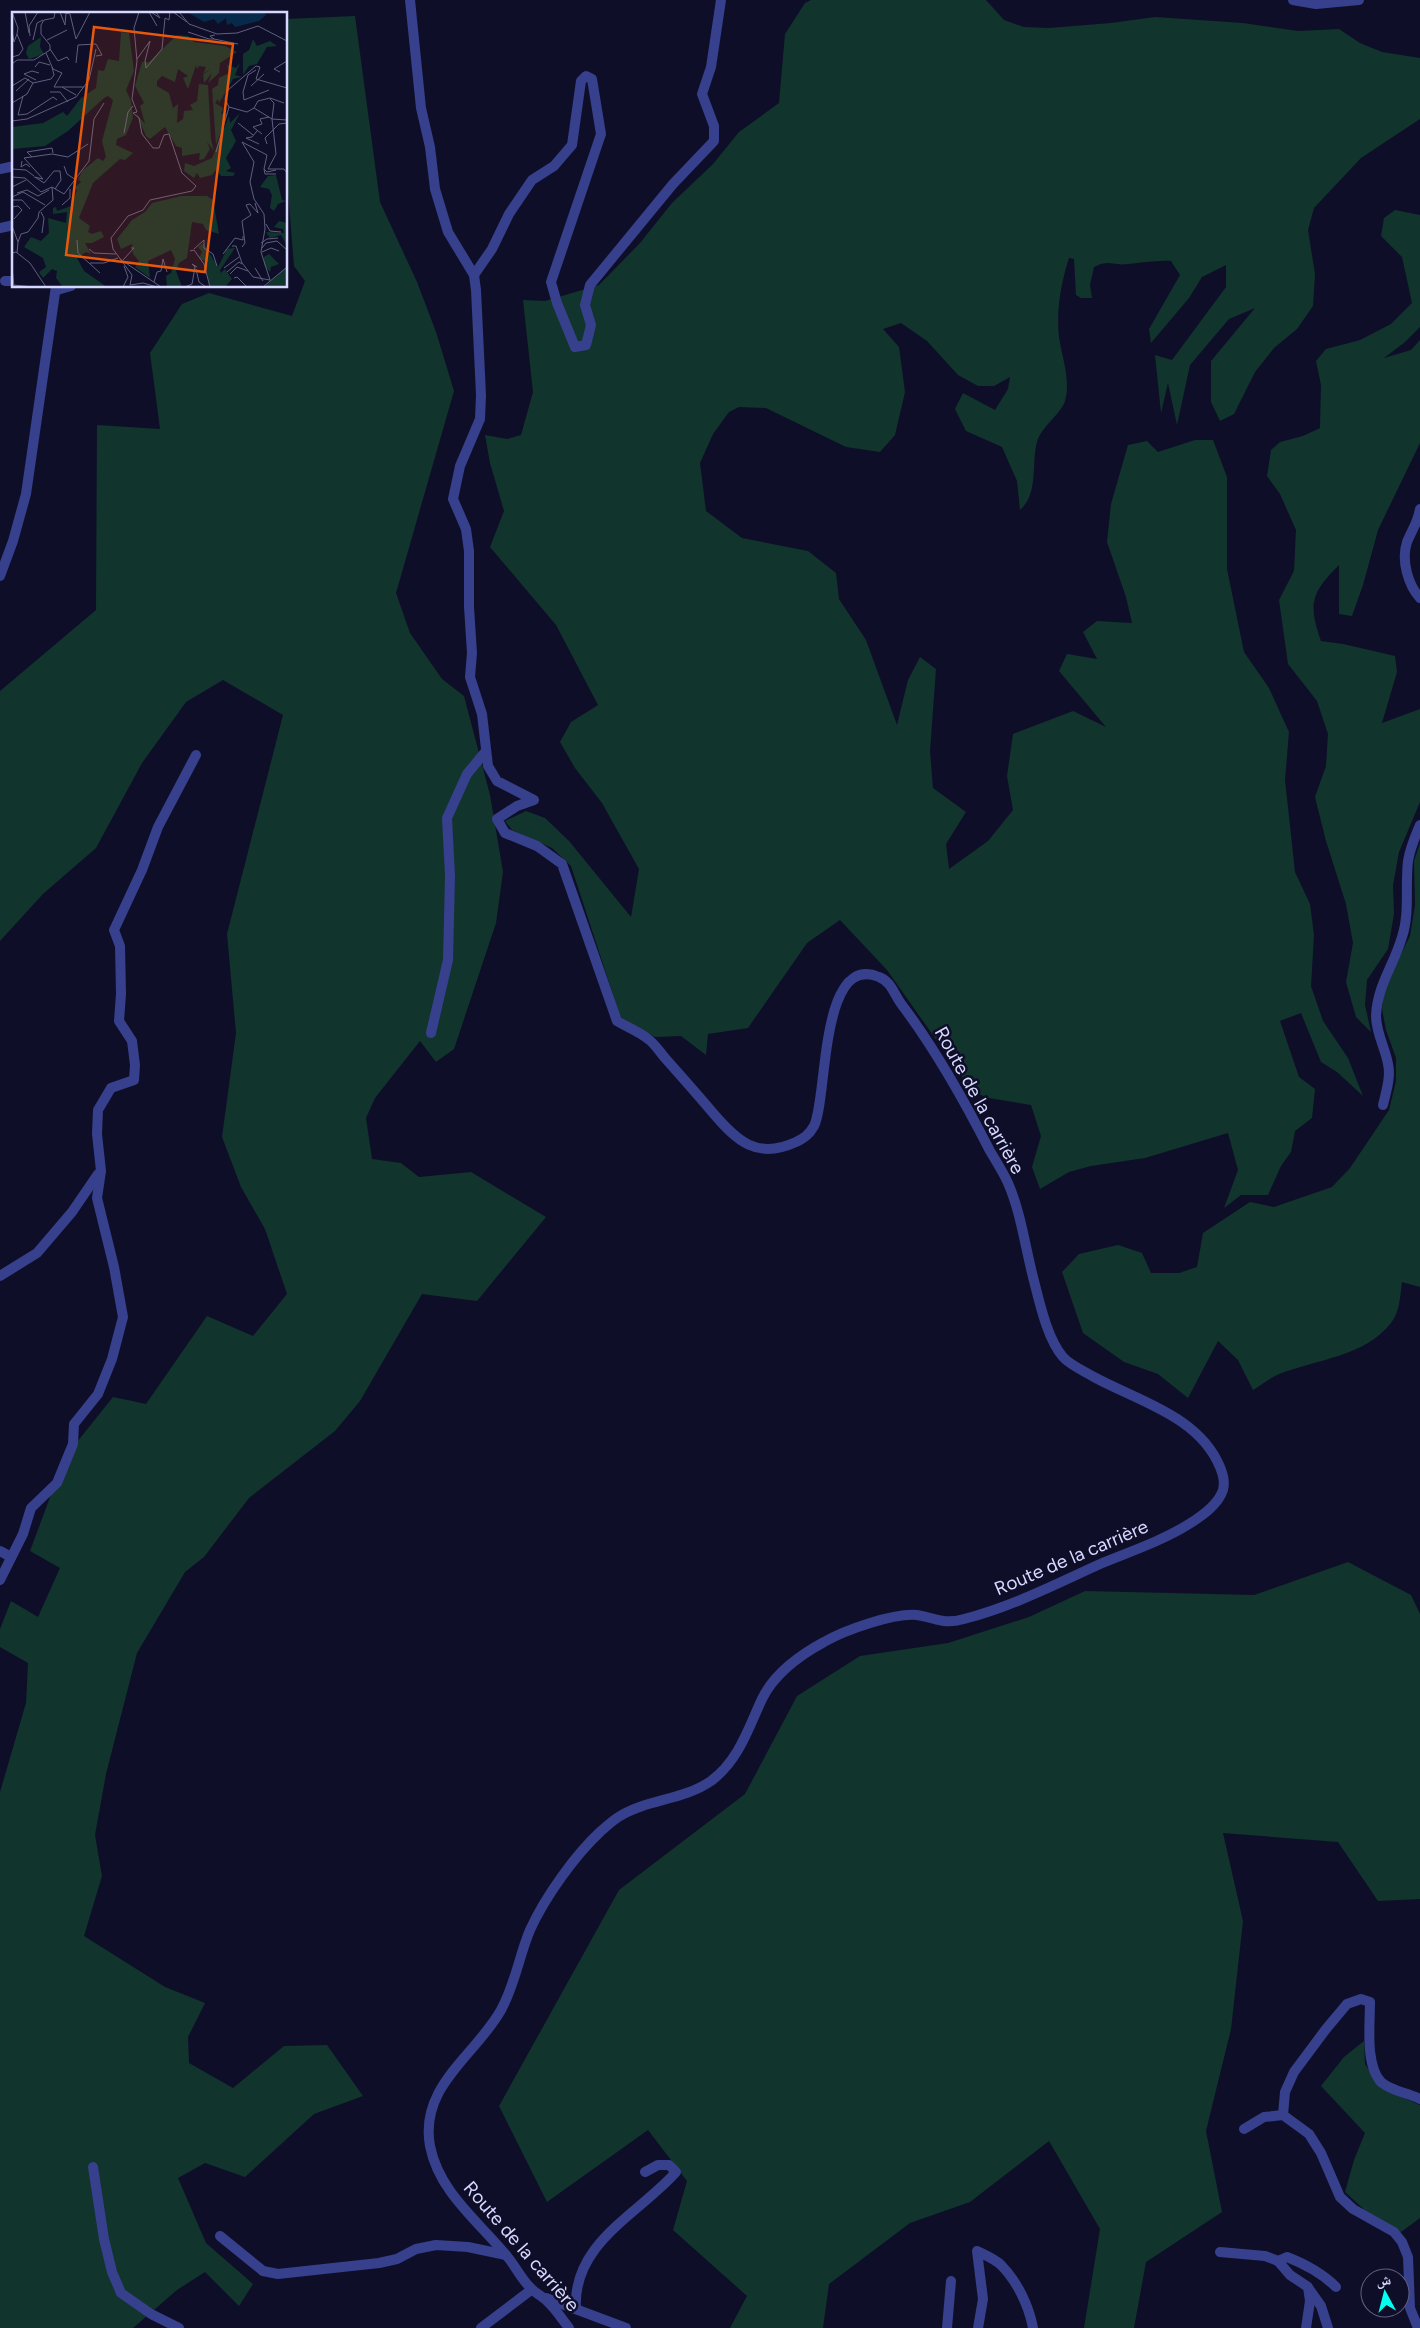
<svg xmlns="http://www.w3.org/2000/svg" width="1420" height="2328" font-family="Figtree,'Noto Naskh Arabic',sans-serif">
<rect width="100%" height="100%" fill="#0f0e29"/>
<g fill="#11342d">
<path d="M811 0H986L1004 20 1024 27 1049 28 1111 23 1155 17 1243 23 1298 31 1339 29 1360 43 1382 52 1420 58V119L1361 158 1314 208 1308 230 1315 274 1313 306 1297 329 1274 348 1255 372 1234 414 1220 421 1211 402V361L1255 308 1229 319 1190 365 1177 425 1168 383 1161 413 1155 355 1172 360 1226 287V265L1202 277 1189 298 1151 343 1149 329 1180 275 1171 261C1156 260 1142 263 1128 264 1112 266 1110 259 1094 267L1090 285 1092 298H1081L1076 295 1074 259 1069 258C1061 283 1056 311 1059 337 1062 357 1071 381 1065 401 1061 414 1041 427 1037 442 1031 463 1039 494 1020 510L1017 481 1002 447 966 431 955 409 963 393 995 410 1008 389 1010 377 994 386H978L958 375 927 341 901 323 883 329 899 347 905 392 895 435 880 452 846 447 766 408 739 407 729 412 713 434 700 463 706 511 742 538 808 551 836 573 839 599 866 640 897 725 908 680 920 657 936 669 930 751 933 788 966 812 946 844 949 869 988 841 1013 810 1007 776 1013 734 1073 711 1106 727 1059 671 1067 654 1097 659 1083 632 1097 621 1132 623 1126 597 1107 542 1111 504 1128 445 1147 441 1158 452 1195 440H1213L1227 477V569L1244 652 1269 688 1289 732 1285 780 1295 872 1310 904 1314 935 1311 986 1323 1021 1348 1058 1363 1096 1337 1072 1321 1062 1301 1013 1280 1021 1299 1077 1315 1089 1312 1118 1295 1131 1291 1152 1281 1166 1268 1195H1241L1224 1208 1238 1170 1228 1133 1145 1158 1091 1166 1069 1172 1040 1189 1032 1167 1041 1136 1031 1105 989 1098 973 1092 887 970 840 920 807 943 748 1028 708 1034 706 1055 681 1036 655 1037 621 1019 571 866 552 848 512 830 505 821 526 811 545 818 569 841 631 917 639 869 602 803 575 768 560 742 571 722 598 705 556 625 490 547 504 511 490 463 485 435 507 439 521 435 533 392 523 300 545 301 599 285 640 243 672 203 713 164 739 132 779 103 785 34 805 3Z"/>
<polygon points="355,16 380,202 417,282 436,332 454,391 396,593 410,633 442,679 464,696 490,795 503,872 496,923 454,1049 436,1062 420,1041 375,1098 366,1118 372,1159 401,1163 419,1177 471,1172 546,1217 477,1301 422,1294 360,1401 335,1431 249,1498 204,1557 185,1572 137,1653 106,1774 95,1835 102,1876 84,1936 165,1987 205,2003 188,2037 189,2063 233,2088 284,2046 327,2045 363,2096 314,2114 245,2177 205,2163 178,2178 206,2243 253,2284 239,2306 205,2272 177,2290 133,2328 0,2328 0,1792 26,1703 28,1663 0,1647 0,1629 11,1601 38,1617 60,1568 30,1551 65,1457 113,1397 146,1404 207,1316 253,1336 287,1294 265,1229 241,1187 222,1137 236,1033 227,934 283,715 223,680 186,702 142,763 96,848 43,894 0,941 0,691 96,610 97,425 160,429 150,353 182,304 209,293 292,316 305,281 294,266 286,168 286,19"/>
<path d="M1395 210 1420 215V327L1405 342 1384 358 1411 350 1420 340V443L1378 530 1363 585 1352 616 1339 614V565C1311 593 1308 604 1321 641L1343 644 1395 656 1397 672 1382 723 1420 709V802L1399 852 1393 885 1394 914 1388 949 1367 980 1365 1005 1371 1032 1356 1017 1346 982 1353 943 1346 904 1326 841 1315 797 1326 766 1328 734 1317 701 1288 664 1279 600 1294 571 1296 530 1280 494 1267 476 1271 450 1280 442 1303 436 1320 428 1321 385 1316 361 1326 349 1360 340 1391 324 1412 303 1402 257 1381 236 1384 218Z"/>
<path d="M1420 843V1287L1402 1282C1400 1297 1400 1311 1391 1323 1366 1356 1315 1360 1279 1374 1270 1378 1261 1385 1253 1390L1238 1360 1218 1341 1188 1398 1158 1374 1124 1362 1083 1333 1062 1272 1079 1254 1118 1245 1142 1253 1151 1273H1179L1197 1267 1203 1233 1250 1202 1274 1207 1332 1187 1350 1168 1389 1110 1396 1081V1058L1386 1030 1382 1009 1384 988 1410 936 1415 905 1414 861Z"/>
<polygon points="1348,1562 1411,1595 1420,1614 1420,1899 1378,1901 1338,1842 1223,1833 1243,1921 1231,2029 1206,2131 1222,2212 1146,2262 1134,2328 1084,2328 1100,2229 1049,2141 970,2202 910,2223 829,2284 823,2328 730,2328 747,2296 673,2230 687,2181 648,2130 547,2202 499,2106 619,1890 745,1794 797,1696 860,1656 948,1643 1029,1617 1085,1591 1254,1595"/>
<polygon points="1364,2041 1365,2064 1381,2088 1420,2105 1420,2218 1401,2232 1368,2213 1345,2192 1354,2160 1365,2133 1321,2086 1344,2057"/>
</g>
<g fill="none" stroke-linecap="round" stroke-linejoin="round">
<g stroke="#36408c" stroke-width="10">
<path d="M410 0 421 108 430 147 435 189 448 232 474 275 476 290 481 395 480 419 460 466 453 499 466 529 469 551V607L472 653 470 677 482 714 488 766 497 781 534 800 517 806 497 819 505 833 537 846 562 864 617 1021C627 1027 640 1032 648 1039 655 1044 659 1051 665 1058 681 1076 697 1094 713 1113 737 1141 757 1160 796 1142 804 1138 809 1135 814 1126 828 1099 819 952 879 977 892 982 894 995 902 1005 936 1050 964 1100 990 1151 996 1161 1003 1172 1008 1183 1021 1213 1025 1246 1033 1277 1039 1300 1047 1339 1063 1357 1070 1365 1084 1371 1094 1377 1138 1401 1199 1416 1220 1467 1223 1475 1225 1481 1223 1490 1218 1505 1202 1516 1189 1524 1162 1541 1129 1552 1100 1564 1056 1584 1011 1607 964 1619 942 1625 937 1618 917 1615 893 1613 845 1630 824 1642 800 1655 774 1674 762 1699 748 1729 739 1760 711 1781 684 1800 648 1799 620 1816 613 1820 607 1826 601 1831 575 1855 545 1897 530 1930 519 1956 515 1985 501 2010 476 2055 419 2086 430 2146 439 2192 478 2221 506 2255 514 2264 519 2275 527 2284 538 2296 534 2290 546 2300 555 2308 562 2319 569 2328"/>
<polyline points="1293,0 1316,4 1359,0"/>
<polyline points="0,169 14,166"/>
<polyline points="0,228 14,225"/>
<polyline points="474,275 492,249 509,214 532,180 554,166 572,145 581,81 586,76 592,79 601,134 551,282 557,303 575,347 586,345 591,325 585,305 590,285 673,184 714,141 714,126 702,94 711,67 721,0"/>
<polyline points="5,281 14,281"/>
<polyline points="57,290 71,286"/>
<path d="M1420 509C1418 522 1412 530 1407 542 1401 560 1408 585 1420 598"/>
<polyline points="0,576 13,541 26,494 56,286"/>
<polyline points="431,1033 448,960 450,876 447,818 467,774 486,751"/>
<path d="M1383 1105C1386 1092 1391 1077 1388 1064 1385 1047 1376 1033 1376 1016 1377 986 1394 965 1402 937 1410 913 1405 886 1408 861 1410 848 1415 837 1420 825"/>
<polyline points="0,1276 37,1253 72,1212 98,1174"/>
<polyline points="0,1551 11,1557"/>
<polyline points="0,1580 23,1534 31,1508 57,1483 73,1444 74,1424 98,1394 112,1359 123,1317 114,1267 97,1198 101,1171 97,1134 98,1110 111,1088 134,1080 135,1065 132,1041 119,1021 121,994 120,946 114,930 142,870 158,827 196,755"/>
<path d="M1283 2115 1285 2092 1294 2072 1326 2029 1347 2004 1361 1999 1370 2002C1370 2024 1365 2065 1381 2082 1391 2091 1408 2093 1420 2099"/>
<polyline points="1244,2129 1264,2117 1283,2115 1309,2134 1321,2153 1340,2197 1353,2209 1394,2232 1402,2242 1408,2257 1410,2308 1418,2328"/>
<polyline points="93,2167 104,2239 112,2272 121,2293 151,2314 179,2328"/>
<polyline points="220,2236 263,2271 278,2274 379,2263 397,2259 416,2249 436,2245 468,2247 506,2255"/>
<polyline points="1220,2252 1265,2256 1278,2261"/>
<polyline points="1309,2289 1321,2306 1328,2328"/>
<polyline points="546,2298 626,2328"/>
<path d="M576 2309C572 2243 639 2214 676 2172L669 2165H658L645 2172"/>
<polyline points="481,2328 531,2290"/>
<polyline points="947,2328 951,2281"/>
<path d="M978 2328 983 2299 977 2251C985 2255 995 2259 1001 2265 1017 2281 1029 2306 1033 2328"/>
<path d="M1306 2328 1310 2301 1308 2287 1290 2275 1278 2261 1287 2257C1305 2264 1322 2273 1336 2287"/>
</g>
</g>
<g text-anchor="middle" stroke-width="5" stroke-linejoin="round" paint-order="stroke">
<g font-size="19" fill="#d7d8ff" stroke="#0f0e29">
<text transform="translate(980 1100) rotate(61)" y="7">Route de la carrière</text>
<text transform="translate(1071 1557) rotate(-23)" y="7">Route de la carrière</text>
<text transform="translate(522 2246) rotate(49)" y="7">Route de la carrière</text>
</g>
</g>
<g transform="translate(12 12)">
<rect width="275" height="275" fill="#0f0e29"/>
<path d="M109 20 117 21 122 59 114 78 119 89 121 106 114 123 105 127 104 133 121 141 113 148 108 147 81 171 67 206 78 214 76 220 80 222 89 219 92 225 80 231H73L79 242 74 240 65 246 72 259 95 275H51L44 266 45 259 40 257 31 266 27 260 34 255 31 246 12 235 19 225 29 229 37 221 36 206 54 211 55 200 41 202V196L44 195 45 199 59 194 65 178 62 176 69 170 66 167 71 158 86 146 91 149 94 145 90 129 101 88 96 84 92 86 56 119 33 134 0 137V115L31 111 51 100 55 104 69 86 84 76 86 58 92 59 96 47 107 49ZM165 23 176 24 182 30 213 34 225 40 208 51 207 61 196 71 200 61 192 71 191 63 199 56 191 62 194 55 187 54 185 57 184 53 176 77 171 66 176 64 166 57 163 70 150 64 145 69V74L157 81 161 96 166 92 165 111 171 107 172 99 181 98 178 93 185 89 187 72 196 73 199 127 202 139 195 130 198 137 192 147 187 148 188 141 170 144V136L164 134 153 115 138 127 134 124 124 101 133 112 128 94 132 91 123 74 130 50H137ZM29 25 28 35 32 42 17 47 14 41 16 34ZM241 27 245 34 258 29 265 34 255 35 245 52 237 54 231 63V42L237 38ZM228 51 223 63 230 65 221 67 207 91 206 87 203 91 211 96 209 102 216 101 204 133 200 77 206 73 207 66 217 61 215 53 224 56ZM228 101 219 118 224 129 214 146 219 156 214 159 223 161 221 164H209L204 158 200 163 188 166 185 161 182 166 172 159 173 151 182 154 200 146 217 104 218 111ZM264 163 270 188 274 189 266 192 262 199 258 196 260 183 257 177 248 175 256 164ZM169 184H195L201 188 207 222 194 218 191 212 180 210 175 246 167 251 164 259 170 275H155L154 264 159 261 163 247 159 238 136 249 138 266 123 255 127 249 121 242 120 232 109 237 105 227 120 208 133 200 140 191ZM267 209 275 211V234L269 223 258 226 254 220 272 221 271 217 262 215ZM191 231 206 255 215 237 223 236 208 258 209 261 213 257 220 267 213 275H198L193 255 196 251 187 246 190 240 186 235ZM257 242 267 252 259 255 258 260 252 253V245ZM275 255V275H252Z" fill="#11342d"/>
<path d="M175 0H252L254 3 247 9 223 15 220 11 215 13 214 6 206 12 202 7 192 10Z" fill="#072a4a"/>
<path fill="none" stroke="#5f5f7f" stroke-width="1" d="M0 0 6 16 5 22M13 0 17 21M48 0 53 13 54 1M49 0 58 2 64 27 78 0M127 0 122 16 125 49 120 87 125 100 121 101 127 106 130 122 141 136H147L152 123 157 122 170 161 184 174 180 179 138 188 131 198 116 204 99 226 101 237 120 263 118 273 131 271 145 275M137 0 145 14M139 0 148 6 144 0M161 0 175 10M167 0 177 12 205 22 225 21 246 14 275 29M0 19 2 30 5 22 11 37 7 43 0 45M176 20 197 27H202L198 24 203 23M18 24 17 14 26 0M202 27 226 32M21 28 25 11 31 8M35 28 55 18M38 37 46 49 55 45 57 48M34 41 41 57 50 61 42 75H72M125 47 138 29 133 49 134 56 150 37 153 6 157 8 158 0M64 51 66 33 84 32 90 43 84 44M0 52 5 48H22L38 38V33L29 22V13L32 8 42 6 43 0M23 55 27 50 38 53M244 58 236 63 231 80 232 88 257 78M268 60 262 57 275 49M24 68 12 62 20 59 27 61M21 71 39 67 42 63 40 55M0 74 13 66 21 71 15 82 0 91M239 74 252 62M50 75 64 83M4 79 17 67M38 80H48L56 90M11 84 6 103 15 102 41 85 45 88M258 87 262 91 260 107M242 96 246 89 258 86 272 91M260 107 242 96 235 100 217 95 213 87 216 78 244 54 248 55 244 67 275 76M260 107 264 142 256 157H272L275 161M260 107 275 108M0 109 15 107 64 85 77 68 84 37M226 111 241 123M245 119 240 125 234 126 247 132M112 121 116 100 121 94M250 122 241 115 250 112 248 107 257 105M255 132 253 126 267 112 275 111M204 140 217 95M20 145 15 140 40 136 41 141M10 149 9 155 14 152 18 155M52 154 55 162 64 168M0 157 14 158 22 164M252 157 253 162H264M0 165 13 166 29 180 40 175M22 165 31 167 12 146 40 142 56 145 76 132M23 165 32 171 42 159H48L49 168 43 177M0 175 14 168M5 181 15 178 26 184 37 178M0 185 11 180 33 193M0 188H10L18 197M41 188 40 175 52 182 77 149 82 107 92 91M50 193 58 186V177M0 195 6 194 10 198 2 207M29 200 32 206 30 221M254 212 258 219 269 220M0 214 6 230 5 241M65 228 66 241 88 261M6 230 9 222 16 220 26 206 27 200 41 188M249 231 255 227 266 226M220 234H224L230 251 241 265 258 268 249 240 253 217 252 202 242 187 238 170 242 150 230 130 255 143 252 157 255 160 264 158M230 235 233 231 230 209 239 203 234 193 238 192 246 201 243 191M250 236 254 231 265 229 275 238M77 237 82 241 104 242M182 237 192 228V236L201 242 205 254M178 239 182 238 192 252 198 275M250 240 259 236 267 239M0 241 4 240 18 251 34 275M211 242 223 226 231 228V224M108 247 149 275M111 248 122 236H119M78 251H92L106 246M0 256 2 274M212 256 227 245M243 256 251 269M184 257 187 270 194 275M215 260 227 250 230 252M218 262 225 255 236 259M222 266 225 265 234 274M142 270 145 260 149 259 151 247 155 260M1 273 22 275M111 275 116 265 112 254M173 275 180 272 183 255 180 252 185 255M251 275 275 255"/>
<path fill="#e8590c" fill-opacity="0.15" stroke="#e8590c" stroke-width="2.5" d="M82 15 221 32 193 260 54 243Z"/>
<rect width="275" height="275" fill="none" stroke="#d7d8ff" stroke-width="2.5"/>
</g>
<g transform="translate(1385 2293) rotate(353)"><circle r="24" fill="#0f0e29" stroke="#5f5f7f"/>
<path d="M0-4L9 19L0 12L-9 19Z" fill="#03fff0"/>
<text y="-8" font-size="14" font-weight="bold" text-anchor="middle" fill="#d7d8ff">ش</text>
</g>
</svg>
